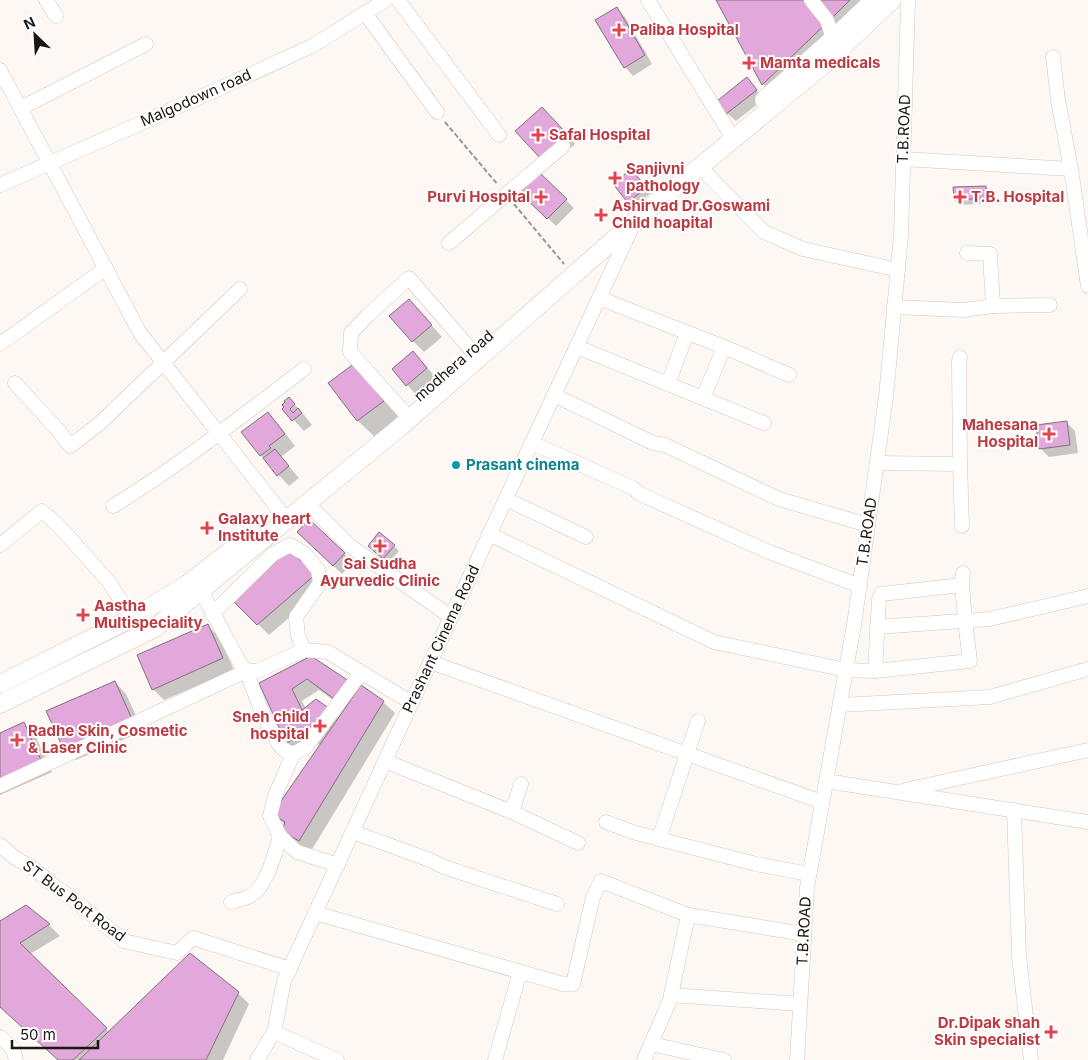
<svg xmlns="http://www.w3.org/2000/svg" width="1088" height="1060" font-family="Inter,sans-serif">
<rect width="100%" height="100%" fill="#fdf8f4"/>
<g fill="#0003" fill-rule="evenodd">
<polygon points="718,0 871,0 774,95 763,84"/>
<polygon points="616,9 625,17 652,64 633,76 625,67"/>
<polygon points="747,79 764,99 736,121 727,113"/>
<polygon points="550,117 575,144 550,167 542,159"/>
<polygon points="540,175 574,208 556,226 522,193"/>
<polygon points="636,176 651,193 634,207 629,202"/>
<polygon points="986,187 991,192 992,203 960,205 955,199"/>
<polygon points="420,312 442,337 424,352 413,341"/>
<polygon points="424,364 438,380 418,397 394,370"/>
<polygon points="372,381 401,419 376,438 358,421 330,384"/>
<polygon points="289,398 300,410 312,425 304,431 284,409"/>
<polygon points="268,414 279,425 295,446 281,457 299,478 289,486 261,456 243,433"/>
<polygon points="1067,423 1075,431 1078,453 1049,457 1040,448"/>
<polygon points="309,521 353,562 342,574 307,541"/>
<polygon points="394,546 399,551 389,563 375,551"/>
<polygon points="315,575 326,586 269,635 231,597"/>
<polygon points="208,626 219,637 234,670 164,700 153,689"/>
<path d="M311 658 348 682 358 691 383 702 395 713 311 851 295 842 283 831 285 825 274 814 322 743 298 753 287 742 261 684ZM319 690 346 709 339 720 329 710 306 709 302 701Z"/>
<polygon points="115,682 126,694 143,731 76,760 65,749"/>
<polygon points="24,724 35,735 52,772 0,795 0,734"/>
<polygon points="26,907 49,925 60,936 30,954 109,1032 238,993 249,1004 223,1060 59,1060 0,1005 0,922"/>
</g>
<g fill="#e2a8db" stroke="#7e737c">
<polygon points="716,0 850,0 836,14 762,85"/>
<polygon points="617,7 645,55 624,68 595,20"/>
<polygon points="747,77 757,90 726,114 717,101"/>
<polygon points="542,107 568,135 541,159 515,131"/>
<polygon points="631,169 646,187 628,203 613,184"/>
<polygon points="540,173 567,199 547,219 520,193"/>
<polygon points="986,186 987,198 954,200 953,187"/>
<polygon points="409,299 432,325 412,342 389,316"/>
<polygon points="413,351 427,368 406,386 392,369"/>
<polygon points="355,363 384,401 357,421 328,383"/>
<polygon points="289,397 295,404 290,409 293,413 298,408 302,413 292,421 282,409 284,407 282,405 285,402 284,401"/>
<polygon points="268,412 285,434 269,446 271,448 260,456 241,432"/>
<polygon points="1067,421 1070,445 1039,449 1036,425"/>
<polygon points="275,449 289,466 277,476 263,458"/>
<polygon points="309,519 345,553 333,566 297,532"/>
<polygon points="379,532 395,545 383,559 368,546"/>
<polygon points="285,547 316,574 257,625 229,597"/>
<polygon points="208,624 223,658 152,690 137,655"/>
<polygon points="311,656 349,681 337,701 307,679 292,689 302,710 316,699 330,709 310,732 286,743 259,683"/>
<polygon points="115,681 132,719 64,750 46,711"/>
<polygon points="361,685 384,701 299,841 282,831 285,822 272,814"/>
<polygon points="24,722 41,760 0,779 0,733"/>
<polygon points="26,905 50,924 20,943 107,1028 73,1060 58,1060 0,1007 0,921"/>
<polygon points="190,953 239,992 206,1060 79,1060"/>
</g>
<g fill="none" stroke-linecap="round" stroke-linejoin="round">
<defs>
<g id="minor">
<polyline points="46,0 56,16"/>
<polyline points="398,0 499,135"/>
<polyline points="648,0 729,132"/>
<polyline points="811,0 827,20 833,39"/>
<polyline points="365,13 437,112"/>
<polyline points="1053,57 1058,100 1071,169"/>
<polyline points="0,70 140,333 287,520"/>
<polyline points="21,108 146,44"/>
<polyline points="903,159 1071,169 1088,286"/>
<polyline points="700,167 764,232 803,249 898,270"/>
<polyline points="0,185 214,91 312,46 386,0"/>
<polyline points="449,243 563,146"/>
<polyline points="599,298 724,347 789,375"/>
<polyline points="993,306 1050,305"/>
<polyline points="894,307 963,310 993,306 990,254 967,253"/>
<polyline points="0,344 106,268"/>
<polyline points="577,347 764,423"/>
<polyline points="15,383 58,430 70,446 99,424 240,289"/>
<polyline points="668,384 687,333"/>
<polyline points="554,395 653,443 665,445 779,499 868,525"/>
<polyline points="703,398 724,347"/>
<polyline points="403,411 350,352 351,333 367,316 409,278 472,351"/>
<polyline points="532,443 633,488 640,494 769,552 860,586"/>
<polyline points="877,463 960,464 959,361 960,357"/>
<polyline points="960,464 962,526"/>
<polyline points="506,499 586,537"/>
<polyline points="307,503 350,546 451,617"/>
<path d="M113 506C180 465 242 416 304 369"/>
<polyline points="489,534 714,642 846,670 875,671"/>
<polyline points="0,545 42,511 59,526 109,582 132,618"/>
<polyline points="962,585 965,621 970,661 875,671 879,599 881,594 962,585 963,573"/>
<polyline points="201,591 240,663 246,671 257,671 304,650 328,652 412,703"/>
<polyline points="212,614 273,554 290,545 305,554 318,570 320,583 296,617 298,636 304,650"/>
<polyline points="877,627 990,619 1088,596"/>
<polyline points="430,662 822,802"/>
<polyline points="840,705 990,697 1088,669"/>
<polyline points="698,721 659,839 756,864 809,874"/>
<polyline points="293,754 275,796 270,816 280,836 297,852 338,865"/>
<polyline points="385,761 512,812 521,784"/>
<polyline points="826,781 1088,822"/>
<polyline points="0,786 246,671 262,712 278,743 284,750 293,754 306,747 361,673"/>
<polyline points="905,790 1088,750"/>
<polyline points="1014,810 1019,956 1031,1060"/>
<polyline points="512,812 578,843"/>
<polyline points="606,822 636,833 659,839"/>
<polyline points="353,832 430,860 444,867 557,904"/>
<polyline points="0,845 15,858 33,868 52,884 74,900 124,941 177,953 193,938 290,969"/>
<path d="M231 902C237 900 245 899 250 896 267 887 275 853 280 836"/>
<polyline points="315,913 563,984 573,984 593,897 601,881 688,915 804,934"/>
<polyline points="671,995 800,1004"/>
<polyline points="274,1032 337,1060"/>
<polyline points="0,1037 13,1049 16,1060"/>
<polyline points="651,1044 724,1060"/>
<polyline points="257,1060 274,1032 284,981 457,604 633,225"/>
<polyline points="495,1060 520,972"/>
<polyline points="644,1060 670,1000 688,915"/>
<polyline points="797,1060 807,888 854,625 886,397 901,235 908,0"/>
</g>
<g id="major">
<polyline points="764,100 833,39 874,0"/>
<polyline points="0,684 132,618 186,585 248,537"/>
<polyline points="0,704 155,628 399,428 651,207 827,62 892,0"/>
</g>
</defs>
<use href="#minor" stroke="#d4c7bd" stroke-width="15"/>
<use href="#major" stroke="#d4c7bd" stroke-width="19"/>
<g stroke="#9b9793" stroke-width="2" stroke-dasharray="5 2.5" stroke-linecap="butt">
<polyline points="445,122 498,185"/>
<polyline points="514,204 564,264"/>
</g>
<use href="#minor" stroke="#fff" stroke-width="14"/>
<use href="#major" stroke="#fff" stroke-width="18"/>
</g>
<g fill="#e0444e" stroke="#fff" stroke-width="2">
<path d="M616.5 22.5h5v5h5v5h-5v5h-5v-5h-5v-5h5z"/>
<path d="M746.5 55.5h5v5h5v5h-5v5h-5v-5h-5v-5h5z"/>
<path d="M535.5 127.5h5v5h5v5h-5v5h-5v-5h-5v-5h5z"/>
<path d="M612.5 170.5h5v5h5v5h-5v5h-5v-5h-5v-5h5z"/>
<path d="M538.5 189.5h5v5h5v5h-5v5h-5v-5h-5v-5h5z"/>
<path d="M957.5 189.5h5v5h5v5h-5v5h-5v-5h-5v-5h5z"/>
<path d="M598.5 207.5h5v5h5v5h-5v5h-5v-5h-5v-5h5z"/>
<path d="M1046.5 426.5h5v5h5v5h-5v5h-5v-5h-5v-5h5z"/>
<path d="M204.5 520.5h5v5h5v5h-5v5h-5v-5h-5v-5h5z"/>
<path d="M377.5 538.5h5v5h5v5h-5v5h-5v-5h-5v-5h5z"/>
<path d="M80.5 607.5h5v5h5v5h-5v5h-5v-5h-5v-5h5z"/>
<path d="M317.5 718.5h5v5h5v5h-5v5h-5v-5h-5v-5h5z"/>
<path d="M14.5 732.5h5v5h5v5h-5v5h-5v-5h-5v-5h5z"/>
<path d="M1048.5 1024.5h5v5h5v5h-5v5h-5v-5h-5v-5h5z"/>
</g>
<circle fill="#0f9aa8" stroke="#fff" stroke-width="2" cx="456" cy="465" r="5"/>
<g text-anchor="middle" stroke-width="4" stroke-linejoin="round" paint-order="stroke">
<g font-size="15" font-weight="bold" fill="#be3a42" stroke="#fff" text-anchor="start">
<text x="630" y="35">Paliba Hospital</text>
<text x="760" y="68">Mamta medicals</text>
<text x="549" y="140">Safal Hospital</text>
<text x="626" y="174">Sanjivni<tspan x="626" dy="17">pathology</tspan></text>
<text x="530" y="202" text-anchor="end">Purvi Hospital</text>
<text x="971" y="202">T.B. Hospital</text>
<text x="612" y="211">Ashirvad Dr.Goswami<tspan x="612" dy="17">Child hoapital</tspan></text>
<text x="1038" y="430" text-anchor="end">Mahesana<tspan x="1038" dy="17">Hospital</tspan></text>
<text x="218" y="524">Galaxy heart<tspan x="218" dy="17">Institute</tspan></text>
<text x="380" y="569" text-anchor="middle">Sai Sudha<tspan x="380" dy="17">Ayurvedic Clinic</tspan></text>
<text x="94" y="611">Aastha<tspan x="94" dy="17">Multispeciality</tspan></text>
<text x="309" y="722" text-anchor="end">Sneh child<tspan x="309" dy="17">hospital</tspan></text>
<text x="28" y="736">Radhe Skin, Cosmetic<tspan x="28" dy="17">&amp; Laser Clinic</tspan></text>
<text x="1040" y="1028" text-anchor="end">Dr.Dipak shah<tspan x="1040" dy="17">Skin specialist</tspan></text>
</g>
<g font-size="15" fill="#1a1613" stroke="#fff">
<text transform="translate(196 98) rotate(-24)" y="5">Malgodown road</text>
<text transform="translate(904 129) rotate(-88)" y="5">T.B.ROAD</text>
<text transform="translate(454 366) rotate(-41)" y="5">modhera road</text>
<text transform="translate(867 532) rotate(-82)" y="5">T.B.ROAD</text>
<text transform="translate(441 639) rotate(-65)" y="5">Prashant Cinema Road</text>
<text transform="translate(74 901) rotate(37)" y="5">ST Bus Port Road</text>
<text transform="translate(804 931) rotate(-87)" y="5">T.B.ROAD</text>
</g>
<g font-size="15" font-weight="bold" fill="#0d838f" stroke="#fff" text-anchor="start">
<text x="466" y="470">Prasant cinema</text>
</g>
</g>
<g transform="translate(35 35) rotate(335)" stroke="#ffffff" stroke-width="4" paint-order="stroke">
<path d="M0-4L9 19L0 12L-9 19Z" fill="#1a1613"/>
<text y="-8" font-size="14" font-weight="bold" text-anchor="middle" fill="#1a1613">N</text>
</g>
<path d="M12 1040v8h86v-8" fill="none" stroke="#1a1613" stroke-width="2.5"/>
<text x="20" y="1040" font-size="15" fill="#1a1613" stroke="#ffffff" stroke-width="4" paint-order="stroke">50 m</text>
</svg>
